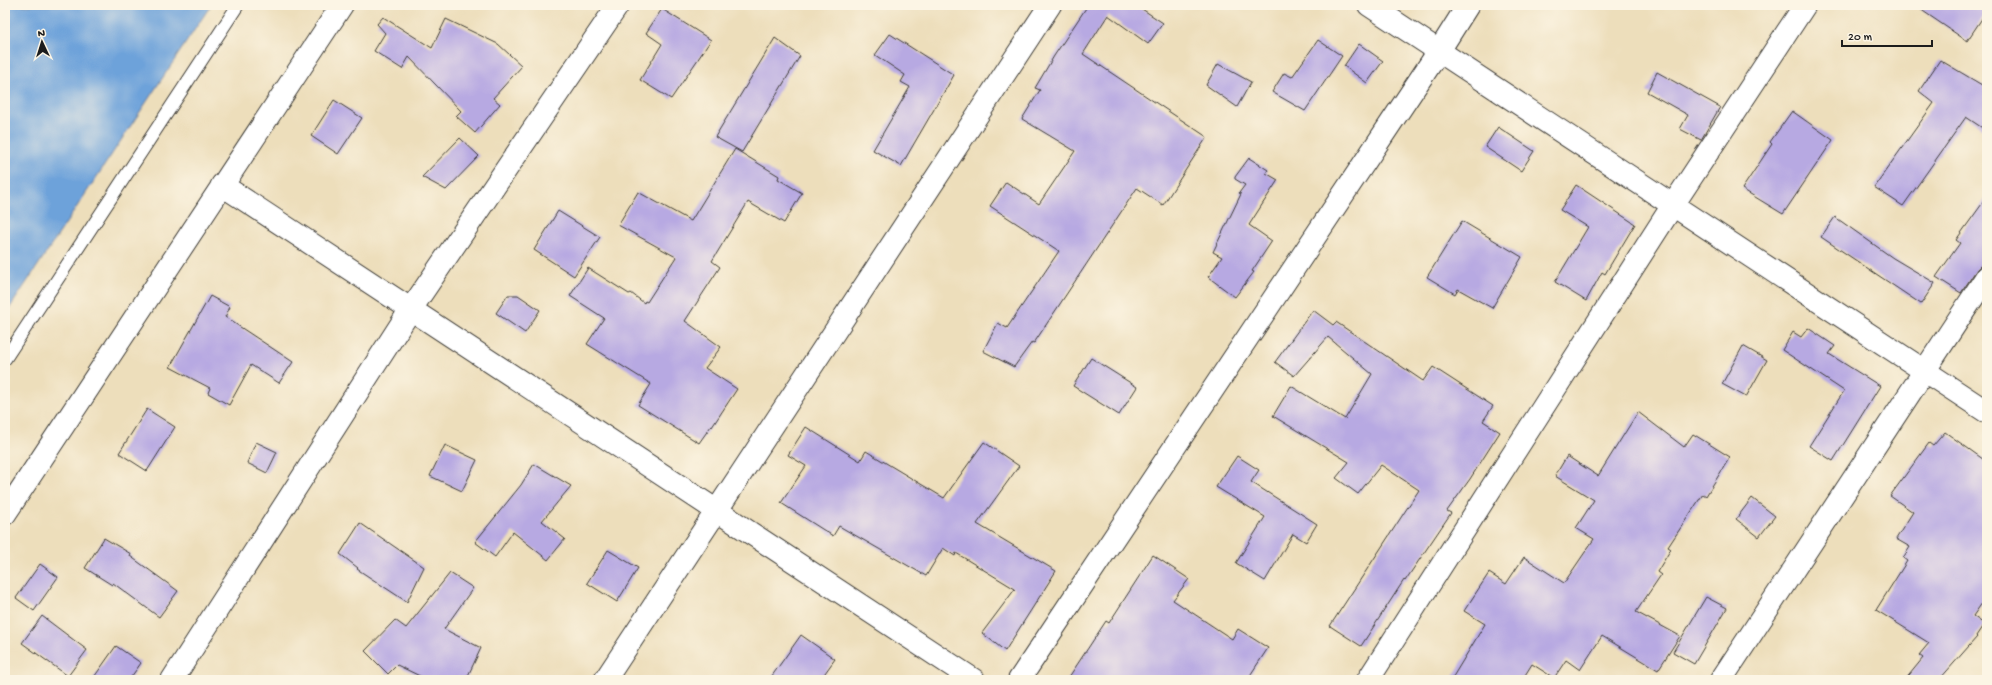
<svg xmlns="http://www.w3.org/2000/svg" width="1992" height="685" font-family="'Gochi Hand',sans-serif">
<rect width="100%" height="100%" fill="#fcf5e5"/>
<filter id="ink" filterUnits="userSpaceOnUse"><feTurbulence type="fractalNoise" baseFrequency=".025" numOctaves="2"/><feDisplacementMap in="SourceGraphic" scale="8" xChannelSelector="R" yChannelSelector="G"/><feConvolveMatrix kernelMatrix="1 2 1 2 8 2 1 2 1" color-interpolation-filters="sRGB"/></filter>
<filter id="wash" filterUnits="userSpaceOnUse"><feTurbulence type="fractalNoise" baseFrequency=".012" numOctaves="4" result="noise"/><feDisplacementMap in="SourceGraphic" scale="16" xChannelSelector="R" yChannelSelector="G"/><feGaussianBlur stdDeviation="0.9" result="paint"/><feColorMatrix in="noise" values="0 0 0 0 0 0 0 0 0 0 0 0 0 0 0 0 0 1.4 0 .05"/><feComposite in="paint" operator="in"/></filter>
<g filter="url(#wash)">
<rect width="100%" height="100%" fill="#eddebb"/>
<polygon fill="#6da2da" stroke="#445f7b" points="5,5 211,5 5,315"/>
<g id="blocks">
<g fill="#b7a9e2">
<polygon points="1088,5 1136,5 1163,23 1148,44 1108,15 1083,54 1207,137 1163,205 1137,188 1034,343 1032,342 1014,367 983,351 998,323 1007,328 1059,251 990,206 1006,182 1039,204 1075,151 1022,119 1040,90 1035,88 1054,56"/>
<polygon points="1914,5 1987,5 1987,11 1967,41"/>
<polygon points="662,9 711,40 671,99 640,80 662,44 646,33"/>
<polygon points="383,17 432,48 446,19 498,44 522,66 493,98 500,104 475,133 456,116 461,111 409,57 402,69 374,51 385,33 377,24"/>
<polygon points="890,34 954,75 901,166 873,150 910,87 901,82 905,75 875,55"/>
<polygon points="775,38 800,56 742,152 715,137"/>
<polygon points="1318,40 1342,56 1305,111 1272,92 1284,73 1292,77"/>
<polygon points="1359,44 1383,61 1367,83 1344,66"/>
<polygon points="1940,60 1987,88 1987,131 1966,117 1903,206 1874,187 1934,103 1919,91"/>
<polygon points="1218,64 1251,82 1237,107 1206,85"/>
<polygon points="1657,72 1720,107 1701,140 1680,129 1688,115 1647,92"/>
<polygon points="334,100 362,118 338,154 311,136"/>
<polygon points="1792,111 1833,140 1783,214 1742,189 1772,144 1770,142"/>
<polygon points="1498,127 1534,151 1521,171 1485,147"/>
<polygon points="460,138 479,156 446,190 422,177"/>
<polygon points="735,149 779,176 778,179 802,193 784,223 748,202 712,261 720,267 685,321 721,347 705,368 737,389 712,427 711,426 699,443 638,405 651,384 587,344 604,318 570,296 588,268 629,294 631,293 644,303 645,301 647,302 676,257 618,225 638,192 691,221"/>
<polygon points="1249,158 1268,170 1266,173 1278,180 1249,225 1272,241 1252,271 1254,272 1235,297 1208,277 1222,257 1213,252 1241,194 1239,193 1245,185 1235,179 1235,177"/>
<polygon points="1576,185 1635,224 1605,274 1602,272 1586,301 1555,282 1588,227 1560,210"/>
<polygon points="1987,197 1987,260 1977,269 1961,293 1936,277 1960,243 1956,240"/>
<polygon points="558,211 600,237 574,276 534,250"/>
<polygon points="1835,217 1893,258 1935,283 1921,304 1821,237"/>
<polygon points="1462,221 1522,257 1492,308 1458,289 1455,294 1427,277"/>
<polygon points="508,295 518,295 540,310 525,333 496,313"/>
<polygon points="210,296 230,307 225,317 293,362 279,383 251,365 229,405 208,393 210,388 170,367"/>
<polygon points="1313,310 1333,325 1336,322 1423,381 1433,367 1493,406 1483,421 1500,432 1470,479 1447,511 1451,513 1405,581 1404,580 1361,646 1330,626 1419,490 1381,465 1358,494 1336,478 1349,462 1273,416 1291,386 1345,419 1372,374 1328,337 1294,376 1275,362"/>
<polygon points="1808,328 1835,346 1829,354 1880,386 1833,461 1809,446 1844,391 1782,350 1793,332 1801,337"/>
<polygon points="1743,346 1767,360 1746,397 1722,384"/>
<polygon points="1091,358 1137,387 1119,415 1073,386"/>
<polygon points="147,409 175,427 147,471 119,453"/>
<polygon points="1638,412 1684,447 1693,434 1730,457 1706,496 1703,494 1668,547 1671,549 1657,572 1661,575 1636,612 1680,636 1658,670 1602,636 1580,670 1566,660 1554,678 1532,664 1522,680 1451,680 1485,624 1464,611 1489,573 1506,584 1524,557 1564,583 1594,539 1576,528 1594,500 1555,476 1567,456 1598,476"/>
<polygon points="806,427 860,461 866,451 944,498 984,442 1019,466 977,524 1056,571 1005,651 982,633 1015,589 956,553 955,556 943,548 926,576 839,526 833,536 781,503 806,466 788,455"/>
<polygon points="1945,432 1987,462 1987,596 1973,616 1984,624 1976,636 1977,637 1939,680 1905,680 1923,658 1919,655 1929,643 1876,610 1907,561 1903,558 1910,547 1896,539 1913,512 1890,496 1929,443 1933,446"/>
<polygon points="256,442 277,452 267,473 247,463"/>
<polygon points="445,445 477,460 462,491 430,476"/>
<polygon points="1237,456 1259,470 1251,482 1317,524 1306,542 1293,534 1265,581 1236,563 1265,517 1216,487"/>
<polygon points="534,464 571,486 542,521 565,539 548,560 513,532 495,557 475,542 521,485"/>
<polygon points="1752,498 1775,516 1759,537 1736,519"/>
<polygon points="360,523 424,567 407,602 357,569 358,568 340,554"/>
<polygon points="104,538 131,554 130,556 178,591 159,617 113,583 112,585 85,568"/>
<polygon points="608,550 638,568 617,602 587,583"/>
<polygon points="1153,555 1189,579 1173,600 1232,639 1238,629 1268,648 1247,680 1067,680 1106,621 1109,623"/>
<polygon points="40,564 58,577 34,611 16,598"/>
<polygon points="450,573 473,588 444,629 481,648 466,680 428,680 397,665 388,674 365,651 395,620 406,628"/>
<polygon points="1706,597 1727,608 1694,664 1673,652"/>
<polygon points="42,616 87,650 68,676 22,643"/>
<polygon points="801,635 835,659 820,680 769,680"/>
<polygon points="116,646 141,663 129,680 92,680"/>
</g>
</g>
</g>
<g filter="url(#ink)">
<use href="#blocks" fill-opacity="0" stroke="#3b3934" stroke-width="1"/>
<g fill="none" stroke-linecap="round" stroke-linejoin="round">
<defs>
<polyline id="lane" points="5,359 238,5"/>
<g id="street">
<polyline points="1369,5 1987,412"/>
<polyline points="222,185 974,680"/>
<polyline points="5,514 342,5"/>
<polyline points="172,680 411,309 618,5"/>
<polyline points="605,680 1050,5"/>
<polyline points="1019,680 1439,51 1468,5"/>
<polyline points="1368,680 1673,205 1805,5"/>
<polyline points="1721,680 1987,276"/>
</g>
</defs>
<use href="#lane" stroke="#3b3934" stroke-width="14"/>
<use href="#street" stroke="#3b3934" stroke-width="24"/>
<use href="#lane" stroke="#fff" stroke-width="12"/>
<use href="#street" stroke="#fff" stroke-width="22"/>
</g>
</g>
<rect width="1992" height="685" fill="none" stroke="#fcf5e5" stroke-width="20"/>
<g transform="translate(42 42) rotate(356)" stroke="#fcf5e5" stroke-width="3" paint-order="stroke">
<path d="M0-3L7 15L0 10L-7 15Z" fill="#1c1c1c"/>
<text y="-6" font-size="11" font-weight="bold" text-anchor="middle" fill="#1c1c1c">N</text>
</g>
<path d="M1842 40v6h90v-6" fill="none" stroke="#1c1c1c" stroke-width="2"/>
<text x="1848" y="40" font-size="12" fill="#1c1c1c" stroke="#fcf5e5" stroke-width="3" paint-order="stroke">20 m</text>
</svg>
